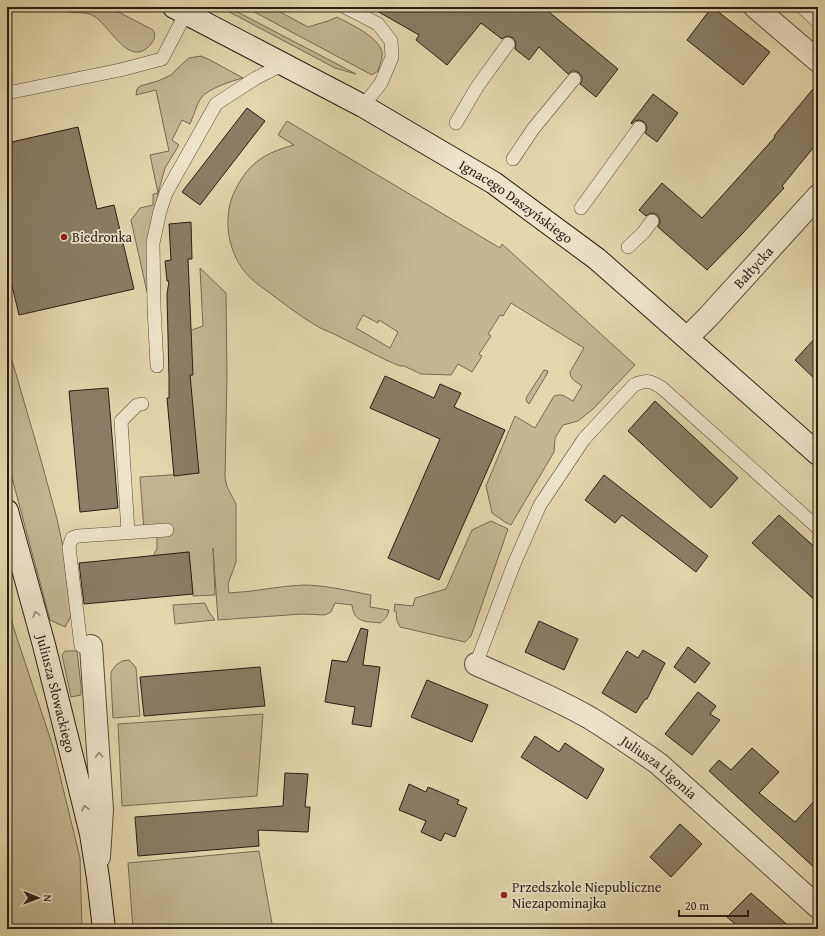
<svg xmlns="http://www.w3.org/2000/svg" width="825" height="936" font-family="'Gentium Book Plus',serif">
<rect width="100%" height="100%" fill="#e3d7ad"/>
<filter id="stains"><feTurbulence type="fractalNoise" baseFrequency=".005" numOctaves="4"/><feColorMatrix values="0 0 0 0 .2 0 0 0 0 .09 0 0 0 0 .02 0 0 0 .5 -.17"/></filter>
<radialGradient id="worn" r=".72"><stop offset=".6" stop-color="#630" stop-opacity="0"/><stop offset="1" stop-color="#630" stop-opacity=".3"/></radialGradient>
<g fill="#c3b793" stroke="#766a54" fill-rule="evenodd">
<path d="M68 7H109L153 30C156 34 155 40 151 44 130 70 110 26 94 16 87 12 79 13 70 12L68 10Z"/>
<polygon points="220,7 228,7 356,74 335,68"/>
<path d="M245 7H271L308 27 328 21 337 17C350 24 379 37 382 52 383 58 379 66 378 71L372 75Z"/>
<path d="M201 56 210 60 243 78C232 81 209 88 201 98 197 104 193 117 190 124L182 120 172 140 179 145 165 168 158 193 150 283 147 292 131 220 140 208 153 205V194L158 193 150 155 169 151 156 90 136 95 137 89 140 86 158 81 171 75 181 65 189 58Z"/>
<path d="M287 121 500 248 502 244 635 365 593 409 578 421 563 425 555 438 554 452 511 525 505 522 492 513 486 486 515 416 535 428 554 396C563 393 565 397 573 401L582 386C577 382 570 380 570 372L584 348 511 303 503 316 500 315 488 334 491 336 479 354 482 356 472 372 458 364 451 375 421 374 404 366H400L388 361C370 352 352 343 334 334 327 331 319 328 312 323 299 315 287 306 275 297 265 289 253 282 245 272 228 251 223 220 233 195 246 165 263 153 294 145L278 135ZM363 315 378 323 379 320 398 332 390 348 356 328Z"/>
<path d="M200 268 226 293 227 375 225 477 227 487 236 504V562L228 584 229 593C254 592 278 586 303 585 325 585 349 591 371 595L370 607 389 610C388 616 385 619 380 623 365 621 354 623 352 605L335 603 331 612 325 615 302 614 218 620 213 548 215 595 193 596 189 552 153 556 157 549V530L144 531 140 477 199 473 175 336 203 326Z"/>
<polygon points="7,343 41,460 57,519 63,547 71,616 65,627 50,620 7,459"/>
<polygon points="544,370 548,371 547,374 529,404 527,402 526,398"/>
<polygon points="491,521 508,529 471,636 465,642 400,627 397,621 396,611 394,611 395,604 413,606 415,598 446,589 472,530"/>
<polygon points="7,603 14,629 53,747 80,858 82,929 7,929"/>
<polygon points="205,603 209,612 215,620 175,624 173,605"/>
<polygon points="65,651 77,651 81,686 81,695 71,697 62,655"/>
<polygon points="129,660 133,664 136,668 140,716 113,718 111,681 111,672 116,665 122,661"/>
<polygon points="263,714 257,796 122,806 118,724"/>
<polygon points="259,851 273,929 133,929 128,863"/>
</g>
<g fill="#897e64" stroke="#281d14">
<polygon points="370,7 543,7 618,69 596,97 580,84 582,81 582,77 579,73 575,71 572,71 568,74 539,47 529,60 515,49 516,44 515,41 513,38 508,36 505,37 502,39 481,23 447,65 416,40 419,35"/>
<polygon points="712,7 770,52 743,85 687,40"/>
<polygon points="818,83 818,142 782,186 784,188 743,233 707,270 658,227 660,222 659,218 657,215 653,213 649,214 646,216 639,210 662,183 702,218 775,137 774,136"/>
<polygon points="653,94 678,113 657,142 645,133 647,128 646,125 644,122 639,120 635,121 632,124 631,123"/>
<polygon points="247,108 265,121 200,205 182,192"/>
<polygon points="78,127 97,209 114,205 134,289 19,315 7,265 7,143"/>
<polygon points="191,222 192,259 188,259 193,375 190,375 199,473 174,476 167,398 169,398 169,378 167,294 169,281 167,281 165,261 171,260 169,224"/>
<polygon points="818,335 818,382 795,360"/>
<polygon points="385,376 434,398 440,384 461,393 454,407 505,430 439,580 388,558 440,439 370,408"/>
<polygon points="108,388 118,508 80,512 69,391"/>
<polygon points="655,401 738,478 711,508 628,431"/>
<polygon points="604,475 708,556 696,572 622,515 615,523 585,500"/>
<polygon points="779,515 818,550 818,603 752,543"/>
<polygon points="189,552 193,594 84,604 79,563"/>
<polygon points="539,621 578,639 564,670 525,652"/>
<polygon points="361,628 368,630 363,665 380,667 371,727 352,724 355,707 325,702 332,660 347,662"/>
<polygon points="688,647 710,663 695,683 674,667"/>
<polygon points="643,650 665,663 647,699 645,699 636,713 602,693 627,651 638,658"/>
<polygon points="260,667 265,706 144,716 140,677"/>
<polygon points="427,680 488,705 472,742 411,717"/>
<polygon points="698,692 716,706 710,714 720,720 692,755 665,734"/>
<polygon points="535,736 559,752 565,743 604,769 587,799 521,757"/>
<polygon points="752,748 779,772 759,793 795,822 818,797 818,871 709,771 719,760 731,770"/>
<polygon points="285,773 308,774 305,807 310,807 308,832 258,830 259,846 138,856 135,817 283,806"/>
<polygon points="409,784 426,792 428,787 459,800 457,804 467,808 455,837 445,833 441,841 421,832 426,821 399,810"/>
<polygon points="680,824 702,844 671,877 650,857"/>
<polygon points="751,893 792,929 741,929 727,917"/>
</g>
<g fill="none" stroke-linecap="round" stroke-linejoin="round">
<defs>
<g id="lane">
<polyline points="345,7 378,24 391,41 392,57 381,83 363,106"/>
<polyline points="802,7 818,22"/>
<polyline points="7,93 120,70 162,59 186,13"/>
<polyline points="456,123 477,87 508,44"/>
<polyline points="513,159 533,129 574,79"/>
<polyline points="581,208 639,128"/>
<polyline points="628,247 643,233 652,221"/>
<polyline points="157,366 154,307 153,243 160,211 166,193 216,104 256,78 284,64"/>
<polyline points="128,532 121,421 137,405 142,404"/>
<polyline points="81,646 69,547 72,538 78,536 167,530"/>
<path d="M476 664 514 564 540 505 584 439 634 385C647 379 651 381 662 388L818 528"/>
</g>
<g id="street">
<polyline points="755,7 818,61"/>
<path id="s1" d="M687 338 708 317 818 196"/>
<polyline points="91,646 102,810 99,857"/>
<path id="s2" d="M476 664C514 681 553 697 590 718 613 732 636 748 659 764L818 907"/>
</g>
<g id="secondary">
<path id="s3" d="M174 7 363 106 494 183 597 259 723 370 818 454"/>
<path id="s4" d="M7 511 44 645 80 789 91 834 98 878 104 929"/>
</g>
</defs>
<use href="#lane" stroke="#574c3a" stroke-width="14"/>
<use href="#street" stroke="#574c3a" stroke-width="24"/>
<use href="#secondary" stroke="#281d14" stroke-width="24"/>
<use href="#lane" stroke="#ede5ca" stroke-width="13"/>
<use href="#street" stroke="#ede5ca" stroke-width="22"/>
<use href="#secondary" stroke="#ede5ca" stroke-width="22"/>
</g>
<defs><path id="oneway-chevron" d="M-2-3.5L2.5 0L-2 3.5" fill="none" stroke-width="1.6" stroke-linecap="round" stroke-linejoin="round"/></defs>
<g stroke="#948b78">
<use href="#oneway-chevron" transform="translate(36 614) rotate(-105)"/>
<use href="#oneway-chevron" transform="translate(99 755) rotate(-93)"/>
<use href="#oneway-chevron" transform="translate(85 808) rotate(-103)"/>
</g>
<g fill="#8f2418" stroke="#ede5ca" stroke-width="1.5">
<circle cx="64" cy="237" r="4"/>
<circle cx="504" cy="895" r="4"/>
</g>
<g text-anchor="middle" stroke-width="3.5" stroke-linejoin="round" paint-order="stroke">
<g font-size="14" fill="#281d14" stroke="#ede5ca">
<text dy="5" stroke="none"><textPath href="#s3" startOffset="394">Ignacego Daszyńskiego</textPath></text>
<text dy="5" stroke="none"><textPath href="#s1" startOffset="97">Bałtycka</textPath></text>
<text dy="5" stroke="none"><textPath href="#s4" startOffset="189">Juliusza Słowackiego</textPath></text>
<text dy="5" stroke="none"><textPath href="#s2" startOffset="211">Juliusza Ligonia</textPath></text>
</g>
<g font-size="14" fill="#281d14" stroke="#ede5ca" text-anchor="start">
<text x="72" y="242">Biedronka</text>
<text x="512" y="892">Przedszkole Niepubliczne<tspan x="512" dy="16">Niezapominajka</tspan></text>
</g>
</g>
<rect width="825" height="936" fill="none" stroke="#e3d7ad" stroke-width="24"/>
<rect x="8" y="8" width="809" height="920" fill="none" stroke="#281d14" stroke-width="2"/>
<rect x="12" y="12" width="801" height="912" fill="none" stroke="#281d14"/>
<g transform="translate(38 898) rotate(91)" stroke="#ede5ca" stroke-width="3" paint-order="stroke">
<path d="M0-3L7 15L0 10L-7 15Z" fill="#281d14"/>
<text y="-6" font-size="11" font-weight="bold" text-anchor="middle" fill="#281d14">N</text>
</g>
<path d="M679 910v6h69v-6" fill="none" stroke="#281d14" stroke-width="2"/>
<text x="685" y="910" font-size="12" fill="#281d14" stroke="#ede5ca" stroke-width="3" paint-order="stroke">20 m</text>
<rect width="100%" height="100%" filter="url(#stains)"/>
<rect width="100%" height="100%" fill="url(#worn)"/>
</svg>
